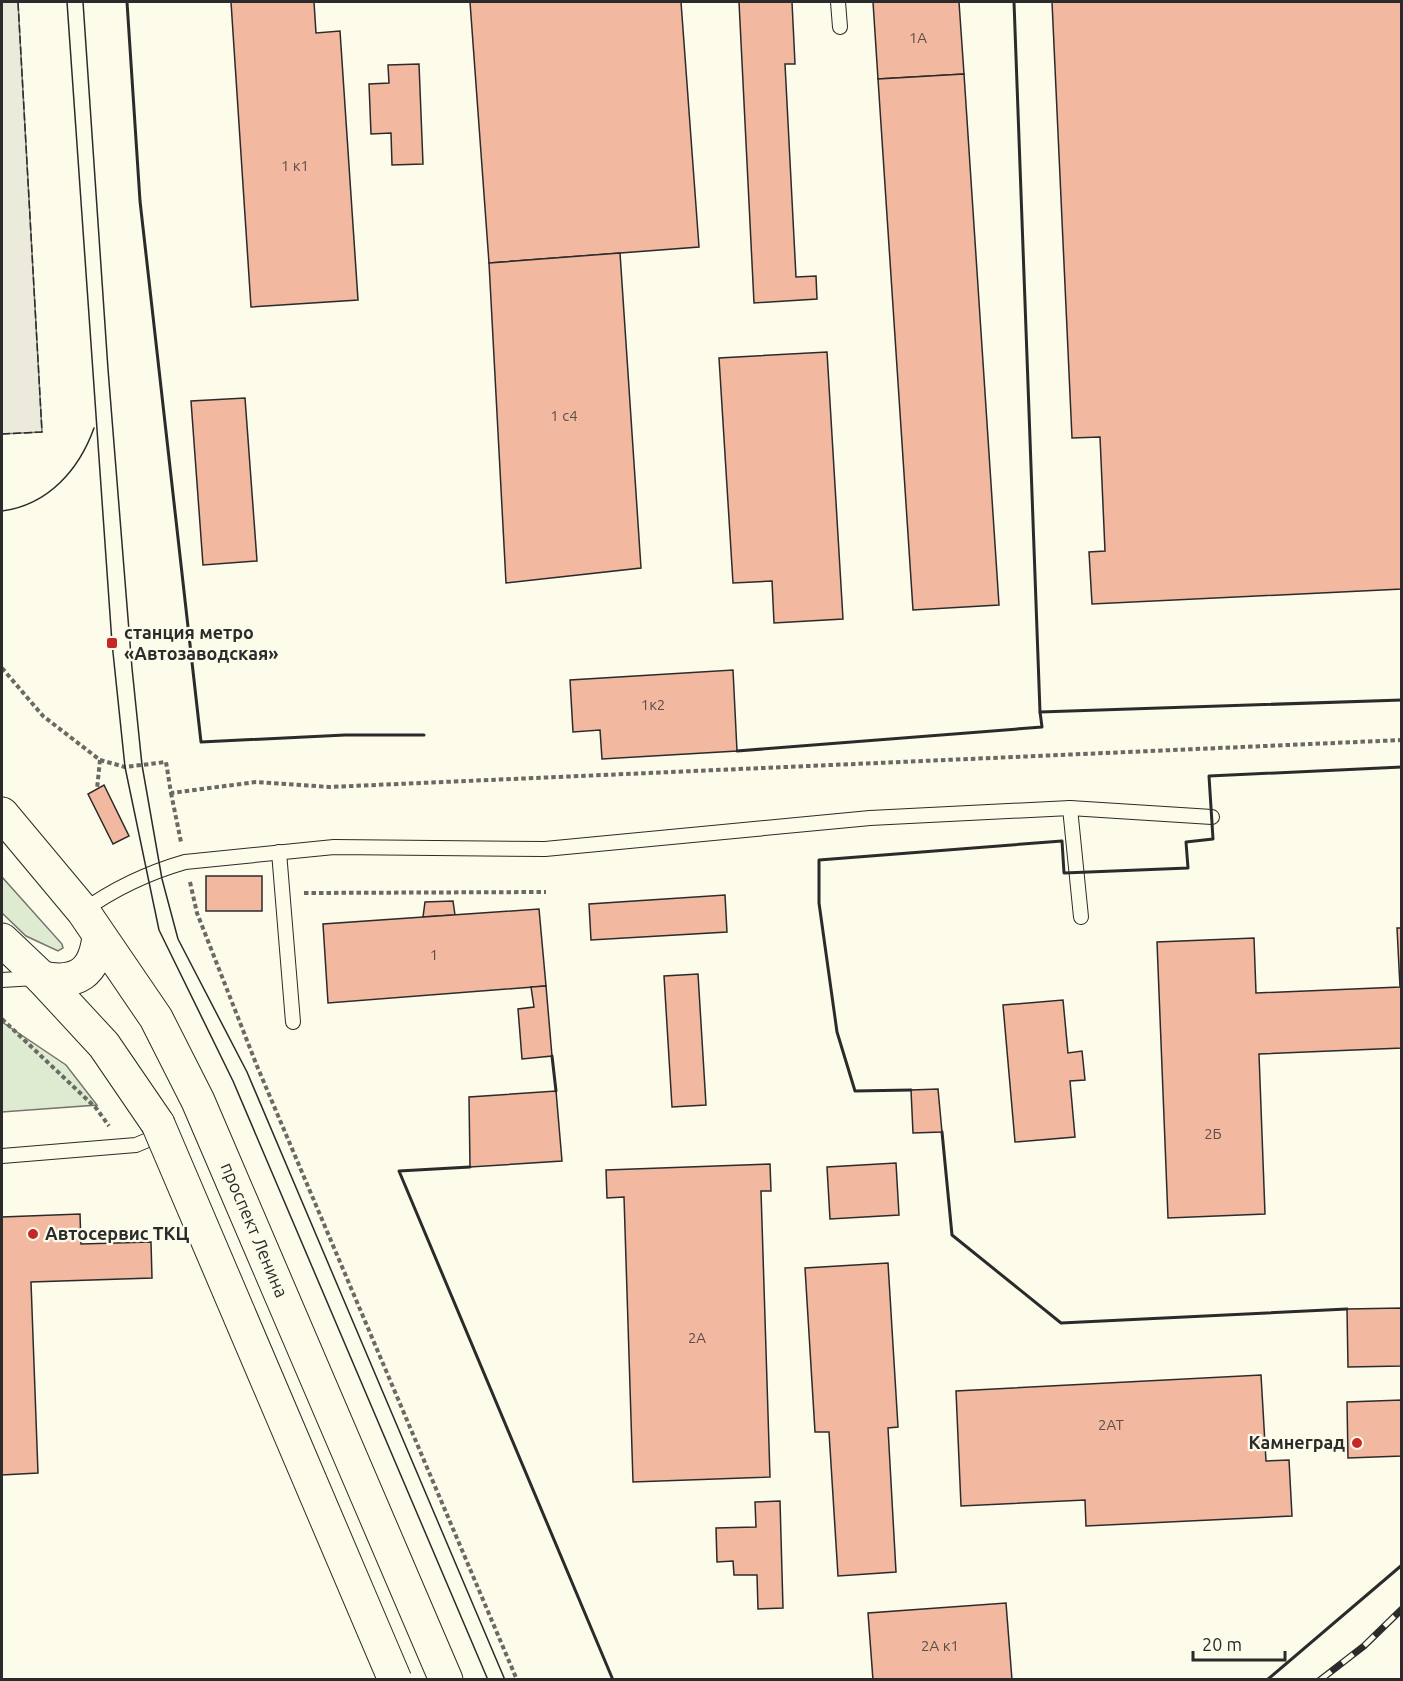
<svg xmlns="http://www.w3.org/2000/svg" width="1403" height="1681" font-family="Ubuntu,sans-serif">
<rect width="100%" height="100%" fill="#fdfbea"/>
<g fill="#deebd1" stroke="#74746e" stroke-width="1.5">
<polygon points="2,877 62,944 63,948 58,951 26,936 2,913"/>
<polygon points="2,1022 66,1065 97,1105 2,1112"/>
</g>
<polygon fill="#eceadb" stroke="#74746e" stroke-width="1.5" points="2,2 18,2 42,432 2,434"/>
<g fill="#f2b8a0" stroke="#2b2b2b" stroke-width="1.5">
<polygon points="231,2 314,2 316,33 340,31 358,300 251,307"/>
<polygon points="470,2 681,2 699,247 489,263"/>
<polygon points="739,2 792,2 795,64 785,64 796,277 816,276 817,299 754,303"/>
<polygon points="873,2 959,2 964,74 878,79"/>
<polygon points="1052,2 1402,2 1402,589 1092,604 1089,552 1105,551 1100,437 1072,438"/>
<polygon points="419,64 423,164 392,165 391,133 371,134 369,84 389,83 388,65"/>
<polygon points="964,74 999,605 913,610 878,79"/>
<polygon points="620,253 641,568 506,583 489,263"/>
<polygon points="827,352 843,619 774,623 772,581 733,583 719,358"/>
<polygon points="245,398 257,561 203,565 191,401"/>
<polygon points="733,670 737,751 602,759 600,730 573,732 570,680"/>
<polygon points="104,785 129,836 113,844 88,794"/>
<rect x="206" y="876" width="56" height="35"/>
<polygon points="725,895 727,932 591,940 589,904"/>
<polygon points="453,901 455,915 423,917 425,902"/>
<polygon points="539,909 546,986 328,1003 323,924"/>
<polygon points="1397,928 1402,928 1402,1048 1259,1054 1265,1214 1168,1218 1157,942 1254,938 1256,993 1400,987"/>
<polygon points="698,974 706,1105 672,1107 664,976"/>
<polygon points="546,986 552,1056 522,1059 518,1009 534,1007 531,987"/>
<polygon points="1063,1000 1068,1053 1082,1051 1085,1080 1070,1081 1075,1137 1015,1142 1003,1005"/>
<polygon points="938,1089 942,1132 913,1133 911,1090"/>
<polygon points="556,1091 562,1161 470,1167 469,1097"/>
<polygon points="896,1163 899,1215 830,1219 827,1167"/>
<polygon points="770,1164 771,1191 761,1191 770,1477 633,1482 624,1197 607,1198 606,1170"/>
<polygon points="80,1214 81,1244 151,1242 152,1278 31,1282 38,1473 2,1475 2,1217"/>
<polygon points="888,1263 898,1427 888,1428 896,1572 838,1576 829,1432 815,1432 805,1268"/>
<polygon points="1402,1308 1402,1366 1348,1367 1347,1309"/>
<polygon points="1261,1375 1266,1461 1289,1460 1292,1516 1086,1526 1085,1500 961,1506 956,1391"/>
<polygon points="1402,1400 1402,1456 1348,1458 1347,1402"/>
<polygon points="780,1501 783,1608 758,1609 757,1575 734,1575 733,1561 717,1562 716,1528 756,1527 755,1502"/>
<polygon points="1006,1603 1012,1680 873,1680 868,1613"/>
</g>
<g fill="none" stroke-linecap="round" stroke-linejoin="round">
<defs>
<g id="service">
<polyline points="838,2 840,27"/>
<polyline points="1070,808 1081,917"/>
<polyline points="279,852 293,1022"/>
<path d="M83 911C115 888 147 873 185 862L334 847 545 849 870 818 1070 808 1212 817"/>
<polyline points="2,980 35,978"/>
<polyline points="2,1156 136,1145 162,1134"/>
</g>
<g id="primary">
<polyline points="2,814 83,911 156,1018 198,1101 446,1680"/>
<polyline points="2,940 42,978 104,1045 158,1124"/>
<path d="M42 978C77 985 95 973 99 936"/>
</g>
</defs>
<use href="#service" stroke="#2b2b2b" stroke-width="16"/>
<use href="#primary" stroke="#2b2b2b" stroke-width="35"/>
<g stroke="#6a6964" stroke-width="4" stroke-dasharray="4.5 3" stroke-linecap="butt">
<polyline points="2,668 43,716 100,760 97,789"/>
<polyline points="100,760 125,767 166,762 171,793 256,782 329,787 1402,740"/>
<polyline points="171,793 181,842"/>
<polyline points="190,882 197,913 257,1066 517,1680"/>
<polyline points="304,893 546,892"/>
<polyline points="2,1019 96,1108 109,1126"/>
</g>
<use href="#service" stroke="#fdfbea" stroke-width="14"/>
<use href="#primary" stroke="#fdfbea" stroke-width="33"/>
<g stroke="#2b2b2b" stroke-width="1.5">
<polyline points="67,2 112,643 125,767 159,930 233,1081 488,1680"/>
<polyline points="83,2 108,369 132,668 142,765 162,879 178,939 247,1072 505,1680"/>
<path d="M2 511C48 505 79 470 94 428"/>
</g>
<defs>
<polyline id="rail" points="1320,1680 1364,1646 1402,1609"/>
</defs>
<use href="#rail" stroke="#2b2b2b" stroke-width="7"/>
<use href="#rail" stroke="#fdfbea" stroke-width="4.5" stroke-dasharray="14" stroke-linecap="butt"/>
<defs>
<polyline id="primary-bridge" points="158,1124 395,1680"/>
</defs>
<use href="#primary-bridge" stroke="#2b2b2b" stroke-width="35" stroke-linecap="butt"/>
<use href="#primary-bridge" stroke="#fdfbea" stroke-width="33"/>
<polyline stroke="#2b2b2b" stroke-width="1.5" stroke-dasharray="8 3" stroke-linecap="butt" points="2,434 42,432 18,2"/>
<g stroke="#2b2b2b" stroke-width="3">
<polyline points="127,2 140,201 201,742 345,735 424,735"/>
<polyline points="1040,712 1402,700"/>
<polyline points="737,751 1042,727 1040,712 1014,2"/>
<polyline points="552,1056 556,1091"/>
<polyline points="911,1090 855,1091 837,1032 819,903 819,860 1062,841 1064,873 1188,868 1186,842 1213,839 1209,776 1402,767"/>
<polyline points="942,1132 952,1235 1061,1323 1347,1309"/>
<polyline points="470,1167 399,1171 613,1680"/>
<polyline points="1267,1680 1402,1565"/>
</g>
</g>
<g fill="#c62828" stroke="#fdfbea" stroke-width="2">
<rect x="106" y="637" width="12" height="12" rx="3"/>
<circle cx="33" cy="1234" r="6"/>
<circle cx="1357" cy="1443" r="6"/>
</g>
<g text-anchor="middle" stroke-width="4.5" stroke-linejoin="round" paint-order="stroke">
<g font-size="15" fill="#5d4e48">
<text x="918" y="43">1А</text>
<text x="295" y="171">1 к1</text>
<text x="564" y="421">1 с4</text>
<text x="653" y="710">1к2</text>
<text x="434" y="960">1</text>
<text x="1213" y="1139">2Б</text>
<text x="697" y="1343">2А</text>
<text x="1111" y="1430">2АТ</text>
<text x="940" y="1651">2А к1</text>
</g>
<g font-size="18" font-weight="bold" fill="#2b2b2b" stroke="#fdfbea" text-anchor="start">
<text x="124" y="639">станция метро<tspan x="124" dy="21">«Автозаводская»</tspan></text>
<text x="45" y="1240">Автосервис ТКЦ</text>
<text x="1345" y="1449" text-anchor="end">Камнеград</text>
</g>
<g font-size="18" fill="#2b2b2b" stroke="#fdfbea">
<text transform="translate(254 1230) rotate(67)" y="6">проспект Ленина</text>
</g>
</g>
<rect width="1403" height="1681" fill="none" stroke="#2b2b2b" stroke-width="6"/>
<path d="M1193 1651v9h92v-9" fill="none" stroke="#2b2b2b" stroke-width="3"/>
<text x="1202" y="1651" font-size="18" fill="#2b2b2b" stroke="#fdfbea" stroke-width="4.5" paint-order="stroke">20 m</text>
</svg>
